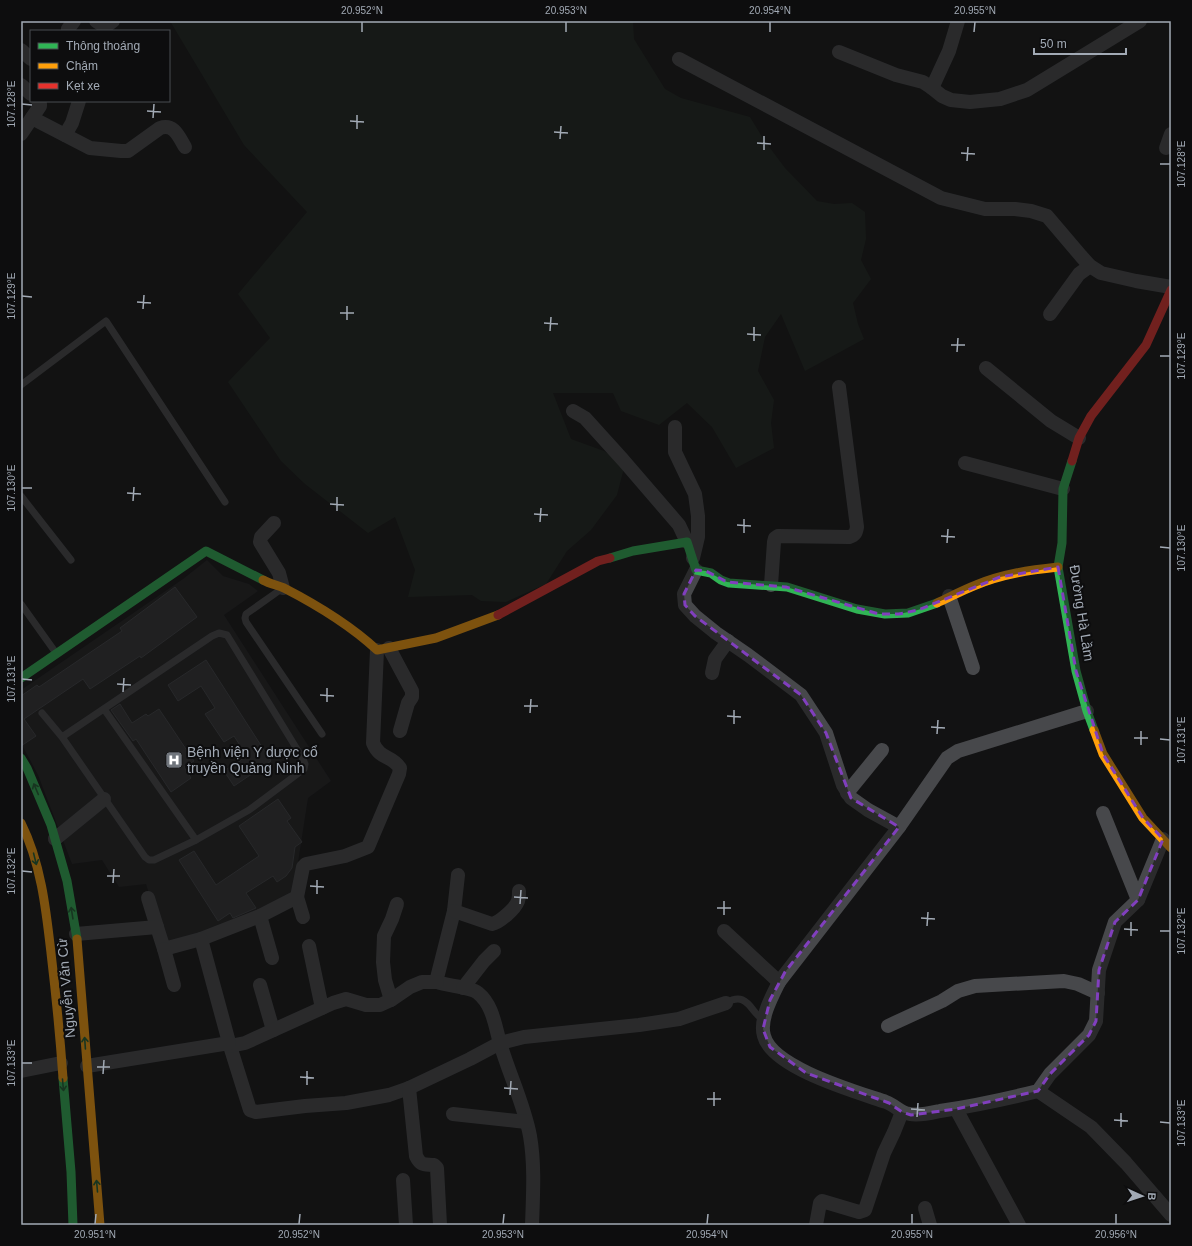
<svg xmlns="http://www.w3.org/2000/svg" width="1192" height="1246" font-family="Helvetica,sans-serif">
<rect width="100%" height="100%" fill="#121213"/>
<polygon fill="#1f1f21" points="207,560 223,576 249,584 258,591 224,615 331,781 308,798 293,895 259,912 166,946 146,884 119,887 102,860 72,864 38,775 21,743 21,690 183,579"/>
<polygon fill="#1c231d" points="170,21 633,21 634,39 665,89 681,98 750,117 764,140 785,168 817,201 834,204 852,203 865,212 866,239 861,260 871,279 853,303 858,324 864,339 805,371 781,314 765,337 758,371 774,400 771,423 774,448 736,468 712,427 687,403 659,425 621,411 613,393 553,393 571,439 604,451 625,464 617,495 591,530 567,551 546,584 506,602 481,601 472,595 408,597 415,570 395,517 368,533 305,484 281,461 228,382 270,338 238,294 307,212 244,145"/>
<g fill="#313133" stroke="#414347">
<polygon points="175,587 197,617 141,658 140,656 90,689 83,679 24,719 36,736 21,746 21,696 37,685 39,687 122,631 120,628"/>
<polygon points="206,660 271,761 234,786 224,771 247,756 234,736 224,742 205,714 215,708 201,686 178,701 168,685"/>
<polygon points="120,704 132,723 146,714 148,716 159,709 194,761 184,767 191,778 171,792 136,739 133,741 111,710"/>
<polygon points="278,799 291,818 287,821 302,842 295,847 292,868 286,876 277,882 273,876 246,893 256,908 233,918 230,913 218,921 179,860 194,851 216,885 259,856 239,826"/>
</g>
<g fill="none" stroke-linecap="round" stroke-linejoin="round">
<g stroke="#47484b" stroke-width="7">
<polyline points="21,385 106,321 225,502"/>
<polyline points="21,496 71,560"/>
<polyline points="280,590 246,614 245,618 246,622 322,734"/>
<polyline points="21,604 56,653"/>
<polyline points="104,709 196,840"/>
<polyline points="42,713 62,737 145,857 149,860 154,860 196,840 249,810 304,769 305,764 303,759 227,635 219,633 212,636 62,737"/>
<path d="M726 1003C740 995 746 1000 754 1011 757 1015 761 1018 764 1021"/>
</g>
<g stroke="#47484b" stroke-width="14">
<polyline points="96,21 105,27 113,21"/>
<polyline points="69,31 68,29 74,21"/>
<polyline points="21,50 31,59"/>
<polyline points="839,52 896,75 923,82 932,88 942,96 951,100 970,102 1000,99 1027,90 1140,21"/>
<polyline points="679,59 941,198 985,209 1015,209 1031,211 1047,216 1081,256 1090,266 1101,273 1136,281 1171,287"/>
<polyline points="21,85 31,94"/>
<polyline points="932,88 949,51 958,21"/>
<path d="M32 118 90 148 121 151H128L160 128C174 123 179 137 185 147"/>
<polyline points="21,134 40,106 40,104 38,101"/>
<polyline points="65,135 72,123 79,101"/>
<polyline points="1166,148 1171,134"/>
<polyline points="1050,314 1079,274 1090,266"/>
<polyline points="986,368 1051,421 1079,438"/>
<polyline points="573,411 585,418 623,460 679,525 687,542"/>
<polyline points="675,427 675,452 695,494 698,516 698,537 693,558"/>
<polyline points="965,463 1063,489"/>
<polyline points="274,523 261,537 260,542 279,573 283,588"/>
<polyline points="696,570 684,594 685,605 695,616 716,633 748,655 801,695 826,733 843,785 851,798 868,810 899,827"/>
<path d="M771 585 774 542 775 538 778 536 849 537C855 535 856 533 857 527L839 387"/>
<polyline points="949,596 973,668"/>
<polyline points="389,648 412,691 412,697 408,703 400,731"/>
<polyline points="712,673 715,659 728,641"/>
<path d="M1087 711 958 751 947 758 899 827 779 982C772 996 759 1020 764 1036 772 1068 857 1092 886 1102 895 1105 900 1113 910 1114 919 1116 931 1113 940 1111 973 1106 1006 1099 1038 1091L1050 1074 1089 1035 1096 1021 1099 970 1115 922 1138 900 1163 839"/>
<polyline points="847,793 882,750"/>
<polyline points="1103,813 1138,900"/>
<polyline points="55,839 104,799"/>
<path d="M458 875 454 911 437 978V982C448 986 471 987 478 993 493 1005 495 1026 500 1043 509 1074 524 1104 530 1136 535 1165 533 1196 532 1225"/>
<polyline points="297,897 303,917"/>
<polyline points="148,898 157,927"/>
<path d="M454 911 492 924C499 923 515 909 518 901 519 898 519 894 519 891"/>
<polyline points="260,916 272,958"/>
<polyline points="724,931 779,982"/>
<path d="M76 934 157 927 164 949 201 939 260 916 297 897 303 867 306 864 345 856 368 847 399 774 400 768C392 755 380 760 373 743L377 650"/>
<polyline points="201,939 230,1046 250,1110 256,1112 305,1106 346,1103 389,1095 409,1088 470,1059 500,1043 524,1037 639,1025 679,1019 726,1003"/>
<polyline points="309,946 322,1008"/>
<polyline points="164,949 174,985"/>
<polyline points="260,985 273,1030"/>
<polyline points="463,988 484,961 494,951"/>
<polyline points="391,1000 385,980 383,962 384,936 392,919 397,904"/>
<polyline points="888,1026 942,1001 958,991 975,986 1064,981 1078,984 1098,993"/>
<polyline points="230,1046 245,1043 333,1003 346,999 366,1005 380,1005 391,1000 410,987 422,982 437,982"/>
<polyline points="87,1066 229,1043"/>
<polyline points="21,1071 61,1063"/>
<path d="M409 1088 416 1156C421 1166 424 1164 434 1165L437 1168 440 1225"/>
<polyline points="1038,1091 1091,1127 1126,1163 1171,1215"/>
<polyline points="956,1109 1019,1225"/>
<polyline points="453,1114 526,1122"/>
<polyline points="403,1180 406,1225"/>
<polyline points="925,1208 930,1225"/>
<polyline points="816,1225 820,1203 822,1201 859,1212 865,1210 884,1153 894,1132 902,1112"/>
</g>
<g stroke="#30b455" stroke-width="9">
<polyline points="1072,461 1063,489 1062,543 1058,567 1076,671 1087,711 1094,730"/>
<polyline points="610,558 633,551 687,542 696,570 711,573 721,580 729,583 787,587 857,609 885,614 908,613 937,603"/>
<polyline points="21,678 206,551 263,580"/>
<polyline points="21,758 27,768 51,825 67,881 77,939"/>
<polyline points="63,1078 71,1172 73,1225"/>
</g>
<g stroke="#ff9f0a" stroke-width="9">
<path d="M263 580C270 584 277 585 284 588 317 605 350 625 377 650L436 638 498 615"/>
<path d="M937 603C950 597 963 590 976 585 1002 574 1030 570 1058 567"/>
<polyline points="1094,730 1103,754 1143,818 1171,848"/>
<path d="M21 823C41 863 46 909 51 953 56 995 60 1036 63 1078"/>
<polyline points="77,939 100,1225"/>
</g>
<g stroke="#e5322d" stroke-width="9">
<polyline points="1072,461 1079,438 1091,416 1146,345 1171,290"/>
<polyline points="498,615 598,561 610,558"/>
</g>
</g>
<defs><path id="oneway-shaft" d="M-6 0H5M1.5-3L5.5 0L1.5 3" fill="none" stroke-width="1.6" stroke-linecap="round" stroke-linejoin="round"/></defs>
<g stroke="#1e6032">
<use href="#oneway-shaft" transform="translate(36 789) rotate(-113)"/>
<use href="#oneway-shaft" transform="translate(35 859) rotate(76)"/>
<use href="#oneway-shaft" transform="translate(72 913) rotate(-99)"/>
<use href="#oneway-shaft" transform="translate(85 1043) rotate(-94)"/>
<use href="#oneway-shaft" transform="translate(63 1085) rotate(85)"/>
<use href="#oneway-shaft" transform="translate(97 1186) rotate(-95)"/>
</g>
<path d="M0 0H1192V1246H0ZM1058 567 1076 671 1103 754 1143 818 1163 839 1138 900 1115 922 1099 970 1096 1021 1089 1035 1050 1074 1038 1091 956 1109 911 1115 902 1112 889 1103 806 1073 770 1047 763 1029 770 1000 785 972 899 827 851 798 826 733 801 695 695 616 685 605 684 594 696 570 706 571 727 582 786 587 879 614H899L918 610 1000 577Z" fill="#121213" fill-opacity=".55" fill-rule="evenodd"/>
<path fill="none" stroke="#813fbe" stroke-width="3" stroke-dasharray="8 5" stroke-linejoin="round" d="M1058 567 1076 671 1103 754 1143 818 1163 839 1138 900 1115 922 1099 970 1096 1021 1089 1035 1050 1074 1038 1091 956 1109 911 1115 902 1112 889 1103 806 1073 770 1047 763 1029 770 1000 785 972 899 827 851 798 826 733 801 695 695 616 685 605 684 594 696 570 706 571 727 582 786 587 879 614H899L918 610 1000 577Z"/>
<path fill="none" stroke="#a2aab5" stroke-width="1.5" d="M362 32V22M566 32V22M770 32V22M974 32 975 22M22 104 32 105M147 111 161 112M153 118 154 104M350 121 364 122M357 129V115M554 132 568 133M560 139 561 126M757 143 771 144M764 150V136M961 153 975 154M967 161 968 147M1160 164H1170M22 296 32 297M137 302 151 303M143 309 144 295M340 313H354M347 320V306M544 323 558 324M550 331 551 317M747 334 761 335M754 341V327M951 345H965M957 352 958 338M1160 356H1170M22 488H32M127 493 141 494M133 501 134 487M330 504 344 505M337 511V497M534 514 548 515M540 522 541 508M737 525 751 526M744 533V519M941 536 955 537M947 543 948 529M1160 547 1170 548M22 679 32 680M117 684 131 685M123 692 124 678M320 695 334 696M327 702V688M524 706H538M530 713 531 699M727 716 741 717M734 724V710M931 727 945 728M937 734 938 720M1134 738H1148M1160 739 1170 740M1141 745V731M22 871 32 872M107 876H120M113 883 114 869M310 886 324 887M317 894V880M514 897 528 898M520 904 521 890M717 908H731M724 915V901M921 918 935 919M927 926 928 912M1124 929 1138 930M1160 931H1170M1131 936V922M22 1063H32M97 1067H110M103 1074 104 1060M300 1077 314 1078M307 1085V1071M504 1088 518 1089M510 1095 511 1081M707 1099H721M714 1106V1092M911 1109 925 1110M917 1117 918 1103M1114 1120 1128 1121M1160 1122 1170 1123M1121 1127V1113M95 1224 96 1214M299 1224 300 1214M503 1224 504 1214M707 1224 708 1214M912 1224V1214M1116 1224V1214"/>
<defs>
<symbol id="hospital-square" viewBox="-11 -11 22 22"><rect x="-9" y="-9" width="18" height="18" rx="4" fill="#70757c" stroke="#0d0d0e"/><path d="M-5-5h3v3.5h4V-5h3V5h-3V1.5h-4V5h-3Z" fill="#fff"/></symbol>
</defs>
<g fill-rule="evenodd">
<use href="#hospital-square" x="164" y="750" width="20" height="20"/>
</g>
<g text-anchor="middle" stroke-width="4" stroke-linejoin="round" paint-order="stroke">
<g font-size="14" fill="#a2aab5" stroke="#0d0d0e">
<text transform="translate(1082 613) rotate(81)" y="5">Đường Hà Lầm</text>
<text transform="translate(66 988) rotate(-95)" y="5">Nguyễn Văn Cừ</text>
</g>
<g font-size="14" fill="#a2aab5" stroke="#0d0d0e" text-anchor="start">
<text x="187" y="757">Bệnh viện Y dược cổ<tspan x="187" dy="16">truyền Quảng Ninh</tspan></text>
</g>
</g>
<rect width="1192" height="1246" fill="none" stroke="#0d0d0e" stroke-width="44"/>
<rect x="30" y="30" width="140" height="72" fill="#0d0d0e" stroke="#494c51"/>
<rect x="38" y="43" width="20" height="6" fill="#30b455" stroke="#494c51"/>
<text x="66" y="50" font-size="12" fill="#a2aab5">Thông thoáng</text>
<rect x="38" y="63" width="20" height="6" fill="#ff9f0a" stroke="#494c51"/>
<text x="66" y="70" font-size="12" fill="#a2aab5">Chậm</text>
<rect x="38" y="83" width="20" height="6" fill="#e5322d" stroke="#494c51"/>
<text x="66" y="90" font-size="12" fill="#a2aab5">Kẹt xe</text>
<g transform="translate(1142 1196) rotate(93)" stroke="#0d0d0e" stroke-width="3" paint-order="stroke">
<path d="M0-3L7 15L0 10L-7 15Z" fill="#a2aab5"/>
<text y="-6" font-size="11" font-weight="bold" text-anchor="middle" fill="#a2aab5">B</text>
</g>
<path d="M1034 48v6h92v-6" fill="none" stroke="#a2aab5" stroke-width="2"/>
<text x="1040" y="48" font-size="12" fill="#a2aab5" stroke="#0d0d0e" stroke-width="3" paint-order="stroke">50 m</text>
<rect x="22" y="22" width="1148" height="1202" fill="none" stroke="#a2aab5" stroke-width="1.5"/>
<g font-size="10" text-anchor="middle" fill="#a2aab5">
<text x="362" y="14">20.952°N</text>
<text x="566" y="14">20.953°N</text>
<text x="770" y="14">20.954°N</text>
<text x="975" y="14">20.955°N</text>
<text transform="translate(11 104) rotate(-90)" y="4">107.128°E</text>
<text transform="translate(1181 164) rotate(-90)" y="4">107.128°E</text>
<text transform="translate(11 296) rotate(-90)" y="4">107.129°E</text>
<text transform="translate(1181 356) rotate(-90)" y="4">107.129°E</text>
<text transform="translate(11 488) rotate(-90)" y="4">107.130°E</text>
<text transform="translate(1181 548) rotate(-90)" y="4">107.130°E</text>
<text transform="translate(11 679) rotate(-90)" y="4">107.131°E</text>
<text transform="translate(1181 740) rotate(-90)" y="4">107.131°E</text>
<text transform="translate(11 871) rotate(-90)" y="4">107.132°E</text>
<text transform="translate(1181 931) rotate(-90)" y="4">107.132°E</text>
<text transform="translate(11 1063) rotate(-90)" y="4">107.133°E</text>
<text transform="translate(1181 1123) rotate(-90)" y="4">107.133°E</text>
<text x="95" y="1238">20.951°N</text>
<text x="299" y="1238">20.952°N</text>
<text x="503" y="1238">20.953°N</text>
<text x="707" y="1238">20.954°N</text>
<text x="912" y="1238">20.955°N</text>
<text x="1116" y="1238">20.956°N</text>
</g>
</svg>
